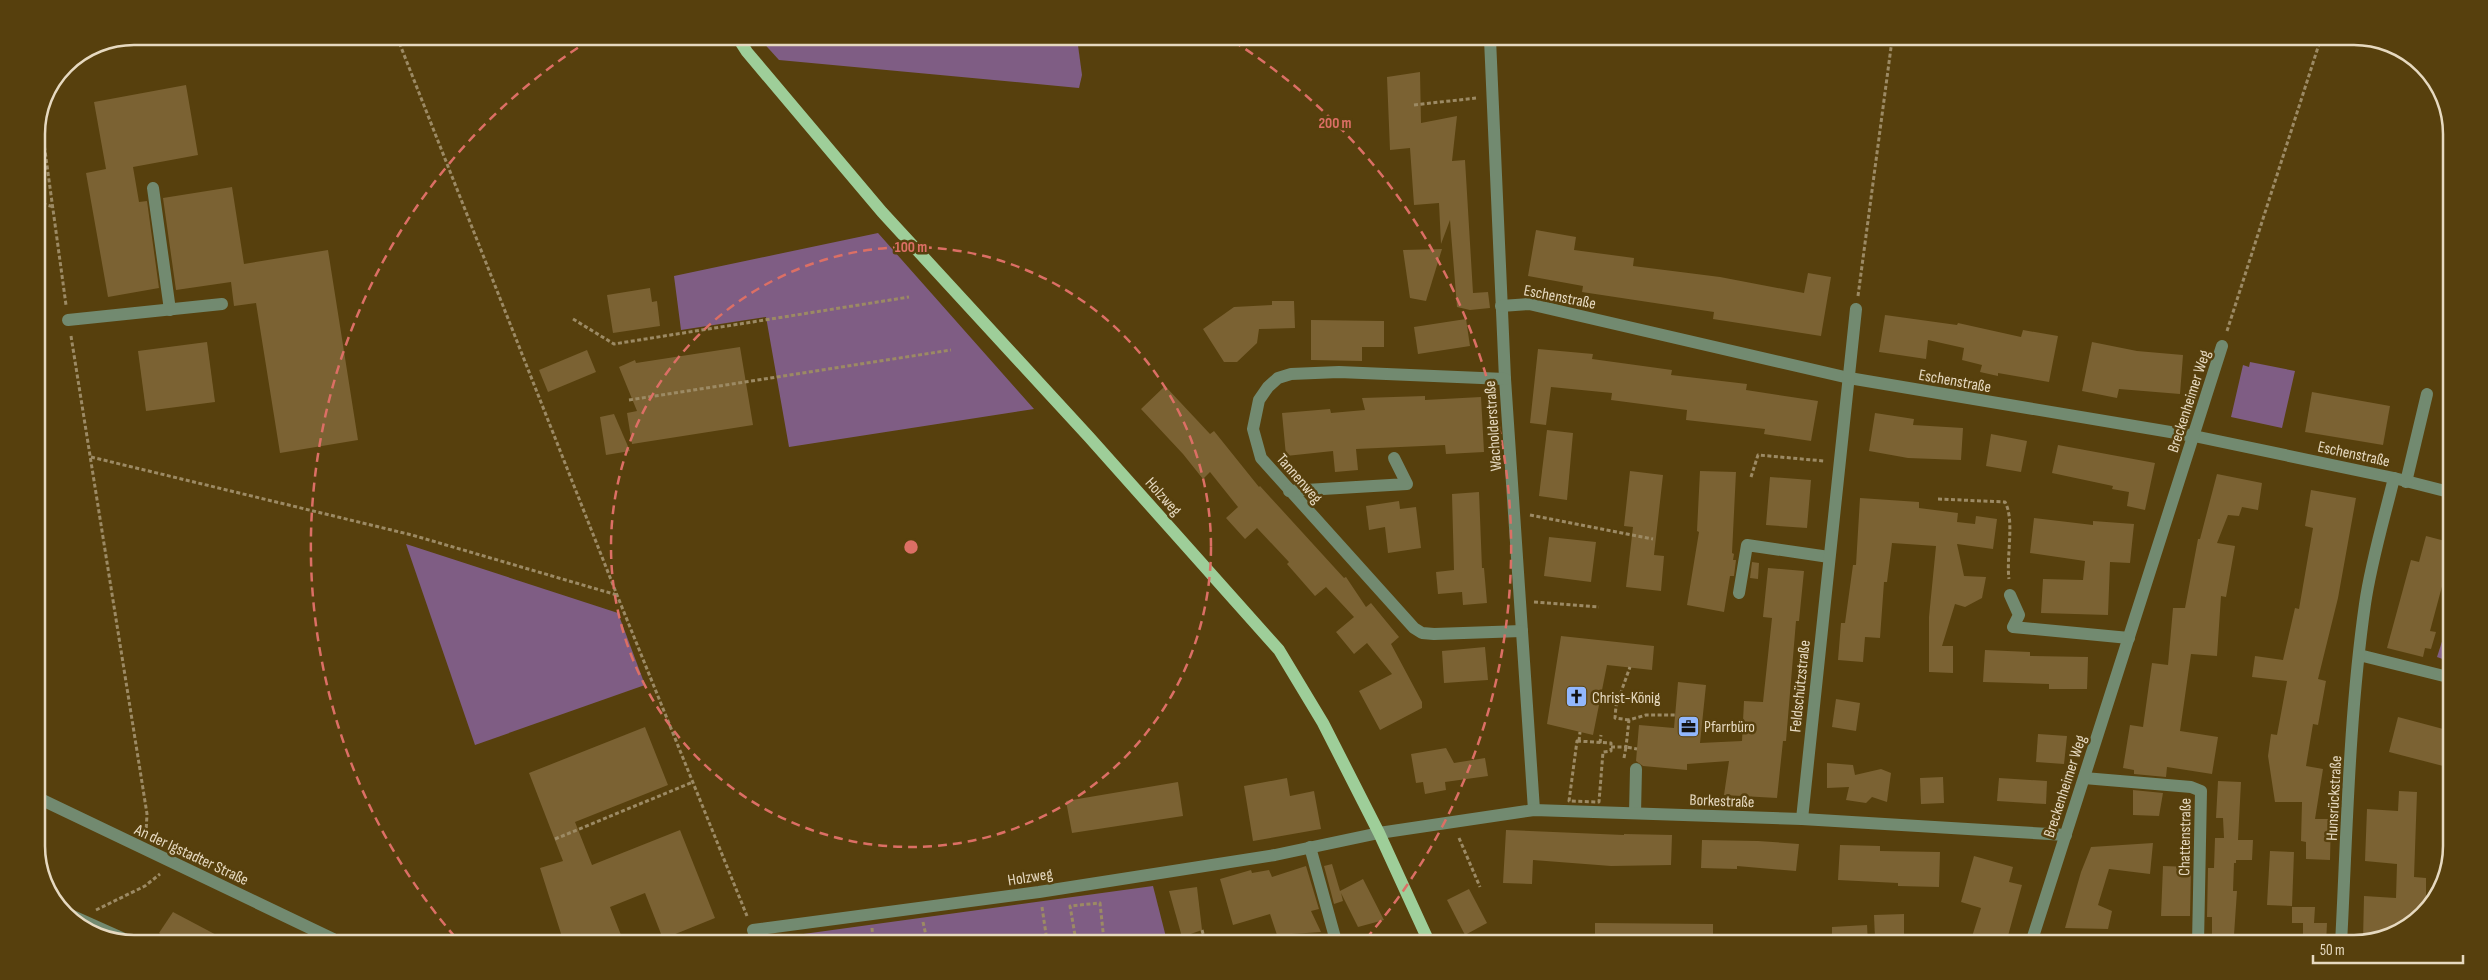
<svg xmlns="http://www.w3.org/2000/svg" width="2488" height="980" font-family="'Sofia Sans Condensed',sans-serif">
<rect width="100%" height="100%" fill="#57400d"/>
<g fill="#7f5d84">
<polygon points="759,38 1077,38 1082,75 1079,88 779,60"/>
<polygon points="878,233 1034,409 789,447 766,317 681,330 674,276"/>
<polygon points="2250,362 2295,371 2282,428 2231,417 2243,365 2249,367"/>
<polygon points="406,544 618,613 645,685 475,745"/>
<polygon points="2448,623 2448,661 2437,657"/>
<polygon points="1153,886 1167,941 767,939"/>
</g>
<g fill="#7b6233">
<polygon points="1420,72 1421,123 1457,116 1452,161 1465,160 1473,293 1488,292 1490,308 1470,310 1457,307 1450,220 1441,244 1439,203 1414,205 1410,148 1390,150 1387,77"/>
<polygon points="186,85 198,155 133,167 139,202 147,201 159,288 108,297 86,173 106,169 94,102"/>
<polygon points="232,187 244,264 328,250 358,440 280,453 256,303 234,306 231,282 176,290 163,198"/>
<polygon points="1536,230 1576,237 1574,250 1634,258 1633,266 1720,277 1804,293 1808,273 1831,277 1821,336 1713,319 1714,312 1582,292 1583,286 1528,276"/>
<polygon points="1442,249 1426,301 1410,298 1403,250"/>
<polygon points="650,288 652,302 657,301 660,326 613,333 607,295"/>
<polygon points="1272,301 1294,301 1295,328 1259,329 1257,343 1237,362 1224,362 1203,329 1234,307 1272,305"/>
<polygon points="1885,315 1957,325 1958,323 2021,337 2023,330 2058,336 2049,382 1998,373 1998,376 1980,372 1982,365 1962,360 1964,348 1928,340 1926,359 1879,352"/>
<polygon points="1466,319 1470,346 1418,354 1414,327"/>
<polygon points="1311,320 1384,321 1384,347 1362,347 1362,361 1311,360"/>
<polygon points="207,342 215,402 146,411 138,351"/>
<polygon points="2092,342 2137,351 2183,355 2180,394 2119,389 2117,398 2082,391"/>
<polygon points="740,347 753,425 632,444 627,413 637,411 619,367 635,360 636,363"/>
<polygon points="1538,349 1593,354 1592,359 1672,370 1671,375 1747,384 1746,390 1818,401 1811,441 1764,434 1765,429 1686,420 1687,410 1611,400 1612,393 1551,387 1546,425 1530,423"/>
<polygon points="587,350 596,372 548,392 539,370"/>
<polygon points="1165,386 1210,434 1214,431 1259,487 1260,486 1344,578 1346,577 1366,607 1371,603 1399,637 1391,644 1422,702 1422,708 1380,730 1359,691 1392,674 1367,643 1354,654 1336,632 1354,617 1326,587 1315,596 1287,564 1289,562 1257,528 1245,539 1226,518 1238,507 1210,472 1203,479 1183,454 1141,409"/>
<polygon points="2312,392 2390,406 2383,445 2305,432"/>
<polygon points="1425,396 1425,400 1481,397 1484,452 1446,454 1445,445 1356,449 1358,470 1335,472 1333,451 1286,456 1282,413 1330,409 1331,413 1365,410 1362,398"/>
<polygon points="1875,413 1914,419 1913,425 1963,428 1961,460 1908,458 1869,451"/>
<polygon points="614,414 630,451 606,455 600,417"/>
<polygon points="1547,430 1573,433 1567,500 1539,496"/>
<polygon points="1991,434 2027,441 2021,472 1986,466"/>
<polygon points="2058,445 2155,463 2145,510 2127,506 2129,492 2112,489 2113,486 2052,473"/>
<polygon points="1630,471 1663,475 1654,555 1664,556 1661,591 1626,587 1633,527 1624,526"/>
<polygon points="1700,471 1736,472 1732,553 1734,554 1733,560 1736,560 1734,576 1730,576 1724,612 1687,605 1699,532 1697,531"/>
<polygon points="2217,474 2262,483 2258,510 2242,507 2239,516 2228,515 2217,543 2235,546 2226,597 2221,596 2217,656 2191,654 2180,731 2218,737 2212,774 2167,767 2166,777 2134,774 2134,770 2123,768 2130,725 2143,727 2152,663 2168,665 2173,608 2185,608 2198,539 2200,539"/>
<polygon points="1770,477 1811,480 1807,528 1766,525"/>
<polygon points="2311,490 2356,498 2338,598 2318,679 2326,681 2318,725 2313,724 2306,766 2323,769 2315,819 2331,819 2330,860 2306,859 2306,842 2301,841 2302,802 2275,802 2268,756 2271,734 2277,735 2287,681 2252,677 2255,656 2283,660 2295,608 2299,609 2313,528 2305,526"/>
<polygon points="1479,492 1482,568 1484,568 1487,603 1463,605 1462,592 1438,594 1436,572 1454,570 1452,494"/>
<polygon points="1860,498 1919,502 1919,508 1958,513 1957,522 1975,524 1976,516 1997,519 1993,549 1957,544 1964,576 1986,577 1982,598 1965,607 1955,604 1942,646 1953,646 1953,673 1929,672 1929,617 1936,546 1892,543 1887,582 1884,582 1880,638 1865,637 1863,662 1838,660 1841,623 1845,623 1853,565 1856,565"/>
<polygon points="1399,501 1400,509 1416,507 1421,548 1388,553 1385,527 1369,530 1366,506"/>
<polygon points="2034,518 2093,525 2093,521 2134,524 2130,563 2110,562 2108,615 2041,613 2043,579 2083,580 2085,561 2030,553"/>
<polygon points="2426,536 2449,542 2448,580 2444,579 2430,631 2436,632 2431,649 2425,648 2423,657 2387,648 2411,560 2419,562"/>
<polygon points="1549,537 1596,542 1591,582 1544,576"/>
<polygon points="1752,562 1759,563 1758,579 1750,578"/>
<polygon points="1768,568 1804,571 1799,621 1796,621 1786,741 1783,741 1777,798 1724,795 1729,761 1687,764 1687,770 1643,766 1636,761 1639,725 1674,728 1678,682 1706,685 1700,743 1742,741 1744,701 1763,702 1772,618 1763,617"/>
<polygon points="1561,636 1654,646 1652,670 1607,665 1593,735 1547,724"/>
<polygon points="1485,647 1488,680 1444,683 1442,651"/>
<polygon points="1985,650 2030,652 2030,656 2088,657 2087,689 2049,689 2049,684 1983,682"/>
<polygon points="1836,699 1860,703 1856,731 1832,727"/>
<polygon points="2398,717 2447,730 2447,767 2389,752"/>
<polygon points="645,727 668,785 575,822 592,865 680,830 715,918 663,939 645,893 610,907 623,940 563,940 540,868 563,861 529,773"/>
<polygon points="2038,734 2067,736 2064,764 2036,762"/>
<polygon points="1446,748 1454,763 1485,758 1488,776 1445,782 1446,790 1425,794 1423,782 1416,783 1411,754"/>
<polygon points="1827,763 1853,765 1855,775 1881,769 1891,773 1887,802 1872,797 1866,803 1846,800 1849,787 1827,788"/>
<polygon points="1943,777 1944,803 1921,804 1920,778"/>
<polygon points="1287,778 1290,796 1314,791 1321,829 1253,841 1244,786"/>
<polygon points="1999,778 2047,781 2046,804 1997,801"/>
<polygon points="2218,781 2241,782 2238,840 2253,840 2252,860 2236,860 2236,863 2234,863 2233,891 2237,891 2234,935 2212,934 2212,917 2207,917 2208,868 2214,868 2215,838 2224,838 2223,818 2216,818"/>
<polygon points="1178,782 1183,816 1072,833 1066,801"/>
<polygon points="2133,790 2163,793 2159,816 2133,815"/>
<polygon points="2399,791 2417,792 2414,877 2426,878 2426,905 2409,927 2363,941 2364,896 2396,898 2397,864 2365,861 2367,809 2398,811"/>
<polygon points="1506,830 1624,835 1624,834 1672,835 1671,865 1611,866 1533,860 1532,884 1503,883"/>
<polygon points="1702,840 1758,841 1799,844 1796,871 1737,866 1737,869 1701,868"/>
<polygon points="2153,843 2150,874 2109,869 2098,905 2112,911 2108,929 2065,928 2081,872 2091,847"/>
<polygon points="1840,845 1880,846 1880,851 1940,852 1939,887 1898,886 1898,883 1838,880"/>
<polygon points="2270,851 2294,852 2292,906 2267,905"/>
<polygon points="1974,856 2013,867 2009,882 2022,885 2006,943 1970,943 1981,908 1961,902"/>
<polygon points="1332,864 1340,891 1363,879 1384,920 1358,927 1341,893 1343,901 1334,904 1324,866"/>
<polygon points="1306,866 1319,909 1311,911 1321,932 1277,935 1270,914 1233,925 1220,879 1251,870 1252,873 1269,870 1272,877"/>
<polygon points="2163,866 2191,867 2190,916 2161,916"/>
<polygon points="1197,887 1202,930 1182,937 1169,891"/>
<polygon points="1469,889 1487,923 1465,935 1447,900"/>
<polygon points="2292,907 2315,907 2314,923 2292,923"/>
<polygon points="173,912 224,939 167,939 159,933"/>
<polygon points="1904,914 1904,937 1875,938 1874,915"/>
<polygon points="1595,923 1713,924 1713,942 1595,942"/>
<polygon points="2303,923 2327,923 2326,944 2303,944"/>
<polygon points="1867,925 1868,943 1832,943 1832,927"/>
</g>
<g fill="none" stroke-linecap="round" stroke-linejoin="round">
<g stroke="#9c8a64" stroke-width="3" stroke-dasharray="4 2.5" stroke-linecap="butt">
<polyline points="397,37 617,595 747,916"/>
<polyline points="1414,105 1476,98"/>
<polyline points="40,114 66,305"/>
<polyline points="36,202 54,207"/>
<polyline points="1858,296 1892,40"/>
<polyline points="573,319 614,344 909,297"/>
<polyline points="2227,331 2320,41"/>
<polyline points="71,336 147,814 146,833"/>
<polyline points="629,400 951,350"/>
<polyline points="91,457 412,535 617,595"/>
<polyline points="1751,477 1758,455 1824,461"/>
<path d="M1938 499 2005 502C2015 520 2006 557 2009 579"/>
<polyline points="1530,515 1653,539"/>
<polyline points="1534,602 1599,607"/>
<polyline points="1629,720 1615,718 1616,706 1630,667"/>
<polygon points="1577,741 1611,743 1611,751 1603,752 1599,802 1569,801"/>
<polyline points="1579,741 1580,732"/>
<polyline points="1600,743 1601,735"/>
<polyline points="1611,747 1626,747 1629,720 1646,715 1675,715"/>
<polyline points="1624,758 1626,747 1637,749"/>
<polyline points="1459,838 1480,887"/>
<polyline points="555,839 693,782"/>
<polyline points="1042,907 1047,941"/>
<polyline points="96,910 145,886 160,874"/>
<polyline points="923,922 927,940"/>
<polyline points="872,928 873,940"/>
<polyline points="1202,930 1205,941"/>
<polyline points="1076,941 1070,906 1100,903 1104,941"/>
</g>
<g stroke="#728a70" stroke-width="12">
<polyline points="1490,39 1505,379 1534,810"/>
<polyline points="153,188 170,310"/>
<polyline points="1501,306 1529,304 1849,378 2194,436 2394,478 2449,492"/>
<polyline points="68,320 222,304"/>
<polyline points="1505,379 1339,372 1291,374 1278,378 1268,387 1259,400 1253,429 1261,458 1414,628 1422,633 1434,634 1522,631"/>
<polyline points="2406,482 2427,394"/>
<polyline points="1289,491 1407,484 1394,458"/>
<polyline points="1739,593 1747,545 1829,557"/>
<polyline points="2010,595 2019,615 2013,627 2129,638"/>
<polyline points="2359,655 2448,677"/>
<polyline points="2084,778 2191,787 2201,791 2198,943"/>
<polyline points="36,797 333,939"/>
<polyline points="1635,813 1636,769"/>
<polyline points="1802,819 1856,309"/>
<polyline points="1310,847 1336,941"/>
<polyline points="68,914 124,939"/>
<polyline points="757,940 753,930 1039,892 1275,855 1379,833 1534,810 1802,819 2066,835"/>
<polyline points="2031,943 2222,346"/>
<path d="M2341 944C2347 830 2349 716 2365 604 2371 562 2384 519 2394 478"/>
</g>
<polyline stroke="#9ece99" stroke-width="12" points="738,38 747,52 882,212 1089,437 1279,650 1323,723 1379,833 1429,942"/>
</g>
<g fill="none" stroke="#dc6f65" stroke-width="2.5" stroke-dasharray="9 6">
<circle cx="911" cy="547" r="300"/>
<path d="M455 937A600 600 0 0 1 593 38M1233 41A600 600 0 0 1 1364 941"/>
</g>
<defs>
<symbol id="church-square" viewBox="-11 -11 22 22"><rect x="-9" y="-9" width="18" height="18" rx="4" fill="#92b7fd" stroke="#57400d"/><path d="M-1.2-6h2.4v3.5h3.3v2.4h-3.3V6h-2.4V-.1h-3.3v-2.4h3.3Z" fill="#111"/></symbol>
<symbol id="office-square" viewBox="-11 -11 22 22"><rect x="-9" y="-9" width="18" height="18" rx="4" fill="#92b7fd" stroke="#57400d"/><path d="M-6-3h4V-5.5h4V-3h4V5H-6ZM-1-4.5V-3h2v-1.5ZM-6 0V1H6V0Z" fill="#111"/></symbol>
</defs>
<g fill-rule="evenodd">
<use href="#church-square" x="1564" y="684" width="25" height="25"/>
<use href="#office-square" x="1676" y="714" width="25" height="25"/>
</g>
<g text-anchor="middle" stroke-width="5" stroke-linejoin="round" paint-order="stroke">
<g font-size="16" fill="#e6d9c0" stroke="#57400d">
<text transform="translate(1560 296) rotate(11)" y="6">Eschenstraße</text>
<text transform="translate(1955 380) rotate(10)" y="6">Eschenstraße</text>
<text transform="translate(2188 401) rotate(-72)" y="6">Breckenheimer Weg</text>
<text transform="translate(1492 426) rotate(-94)" y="6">Wacholderstraße</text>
<text transform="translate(2354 453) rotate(12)" y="6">Eschenstraße</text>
<text transform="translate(1300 478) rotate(49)" y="6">Tannenweg</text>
<text transform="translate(1164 496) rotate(48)" y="6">Holzweg</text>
<text transform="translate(1799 686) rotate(-84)" y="6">Feldschützstraße</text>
<text transform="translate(2064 786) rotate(-72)" y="6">Breckenheimer Weg</text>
<text transform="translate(2333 798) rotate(-87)" y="6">Hunsrückstraße</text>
<text transform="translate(1722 800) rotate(2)" y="6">Borkestraße</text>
<text transform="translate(2184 837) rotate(-89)" y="6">Chattenstraße</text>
<text transform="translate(192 854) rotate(25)" y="6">An der Igstadter Straße</text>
<text transform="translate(1030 876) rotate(-9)" y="6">Holzweg</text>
</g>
<g font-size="16" fill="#e6d9c0" stroke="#57400d" text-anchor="start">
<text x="1592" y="703">Christ-König</text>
<text x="1704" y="732">Pfarrbüro</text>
</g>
</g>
<path d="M0 0H2488V980H0ZM134 45H2354A89 89 0 0 1 2443 134V846A89 89 0 0 1 2354 935H134A89 89 0 0 1 45 846V134A89 89 0 0 1 134 45Z" fill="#57400d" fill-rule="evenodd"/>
<path fill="none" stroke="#e6d9c0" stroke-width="2.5" d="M134 45H2354A89 89 0 0 1 2443 134V846A89 89 0 0 1 2354 935H134A89 89 0 0 1 45 846V134A89 89 0 0 1 134 45Z"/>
<circle cx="911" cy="547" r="8" fill="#dc6f65" stroke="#57400d" stroke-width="2.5"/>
<g font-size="15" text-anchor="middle" font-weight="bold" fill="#dc6f65" stroke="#57400d" stroke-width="5" stroke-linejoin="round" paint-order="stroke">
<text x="1335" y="128">200 m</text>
<text x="911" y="252">100 m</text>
</g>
<path d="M2313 955v8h150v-8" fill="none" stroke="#e6d9c0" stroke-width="2.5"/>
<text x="2320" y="955" font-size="15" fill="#e6d9c0" stroke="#57400d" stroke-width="4" paint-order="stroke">50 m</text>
</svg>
